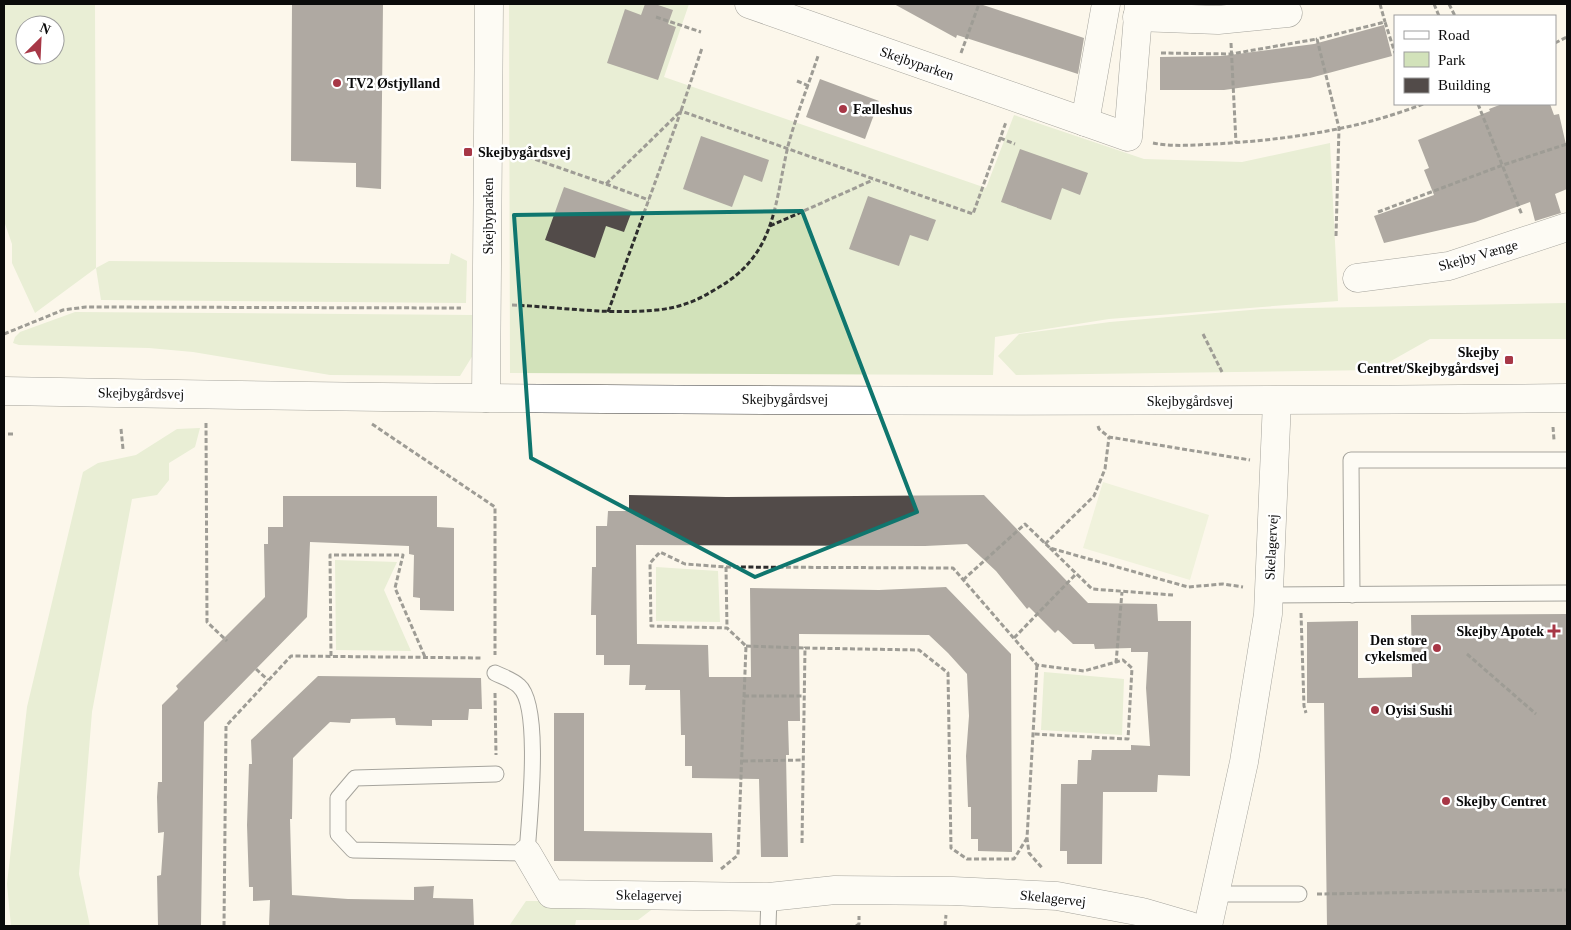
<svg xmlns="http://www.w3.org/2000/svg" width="1571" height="930" font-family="Georgia,serif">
<rect width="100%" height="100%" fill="#fcf7eb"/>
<g fill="#d2e2ba" fill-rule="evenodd">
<path d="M4 4H95L96 268 109 261 449 264 451 253 467 261 466 303 101 300 96 268 35 313 12 263V244L4 221ZM25 25H55V55H25Z"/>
<polygon points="509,4 689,4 664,77 986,188 1014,115 1144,159 1242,162 1330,143 1338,301 1109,319 995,337 993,375 510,373"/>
<polygon points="1567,303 1567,339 1430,339 1375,370 1016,375 998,356 1019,334 1110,322 1262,309"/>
<polygon points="75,312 474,315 473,355 460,376 330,375 193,352 149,348 19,345 13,343 15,337 20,332"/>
<polygon points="200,428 195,447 169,463 169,480 157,495 132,499 92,712 79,874 90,926 11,926 7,884 27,707 83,472 98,463 136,455 177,429"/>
<polygon points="335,560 397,562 384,590 411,651 336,650"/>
<polygon points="656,567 718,571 720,622 656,621"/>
<polygon points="1044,672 1124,679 1122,735 1041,730"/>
<polygon points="526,901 663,901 638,920 576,920 575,926 509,926"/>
</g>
<polygon fill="#e2eaca" points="1103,482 1209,515 1190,580 1083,548"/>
<g fill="#524b49">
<polygon points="292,4 383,4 381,189 356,187 356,163 291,161"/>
<polygon points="645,4 655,4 673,10 668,24 676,27 658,80 607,63 625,9 641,15"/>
<polygon points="894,4 980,4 1084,38 1078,74 957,35 956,38"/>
<polygon points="1384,25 1392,56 1310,78 1224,90 1160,90 1160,57 1222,56 1314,44"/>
<polygon points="820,79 879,101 865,139 806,117"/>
<polygon points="1502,104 1550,104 1554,115 1559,114 1567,149 1567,189 1555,194 1561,213 1535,221 1530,202 1475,222 1384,243 1374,216 1434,195 1424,170 1429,168 1418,140 1490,111 1489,109"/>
<polygon points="701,136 769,160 762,182 744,175 732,207 683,189"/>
<polygon points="1020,149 1088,173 1080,195 1062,188 1051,220 1001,202"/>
<polygon points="564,187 632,211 624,232 606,226 595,258 545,240"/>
<polygon points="868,196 936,220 928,241 910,235 899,266 849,249"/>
<polygon points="629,495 726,497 984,495 1088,603 1157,604 1158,621 1191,621 1190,776 1158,775 1157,792 1103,792 1102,864 1067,864 1067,851 1060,851 1061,784 1077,784 1078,760 1091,760 1092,750 1131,750 1131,745 1150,746 1146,688 1148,652 1131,652 1131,648 1095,649 1094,644 1073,644 1058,630 1055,633 1029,607 1027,609 996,571 967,544 925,546 636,545 637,644 708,645 709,677 751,677 750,588 879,590 946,587 1011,654 1012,852 978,851 978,839 971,839 971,807 968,807 966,756 969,716 967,674 948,653 929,635 799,634 800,721 788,721 789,755 786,755 788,857 761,857 759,779 692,778 692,766 685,766 685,735 681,735 680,690 645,690 646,685 629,685 630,665 604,665 604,655 596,655 596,615 591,615 592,567 596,567 596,526 607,526 608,511 629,511"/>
<polygon points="283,496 437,496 437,527 454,528 454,611 420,610 420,598 413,597 414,555 409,554 409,546 310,542 307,617 204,722 201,926 158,926 157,876 161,875 164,832 158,833 157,797 158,782 162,782 162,705 178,689 176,686 265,597 264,544 268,544 268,527 283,527"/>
<polygon points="1567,614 1567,926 1327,926 1324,703 1307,703 1307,622 1358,621 1358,678 1412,677 1411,615"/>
<polygon points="318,676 481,678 482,709 469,709 468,720 432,720 432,726 396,725 395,718 351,719 350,723 330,722 302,749 293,758 292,819 290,819 292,895 348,899 414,900 414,887 434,886 433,898 473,899 474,926 269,926 270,900 253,901 253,887 249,887 247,825 249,764 252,764 251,740"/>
<polygon points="554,713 584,713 584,831 712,833 713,862 554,861"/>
</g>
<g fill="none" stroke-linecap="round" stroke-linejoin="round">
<defs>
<g id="service">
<polyline points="1269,595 1567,593"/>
<polyline points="1352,595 1351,460 1567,460"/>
<path d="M495 673C503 677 513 680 519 686 542 706 529 821 527 853L353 850 338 834V798L355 778 496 774"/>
<polyline points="1215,894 1299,894"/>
<polyline points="768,926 769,897"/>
</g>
<g id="minor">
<polyline points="749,4 1128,137 1139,4"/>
<polyline points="1137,17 1218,20 1288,13"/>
<polyline points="1085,122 1106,4"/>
<polyline points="1357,278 1449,266 1567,227"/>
<polyline points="486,398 489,4"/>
<polyline points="527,853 551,894 769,897 835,890 953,891 1057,896 1142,912 1190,926"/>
<polyline points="1208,926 1244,762 1268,614 1277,401"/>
</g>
<path id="tertiary" d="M4 391C525 401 1046 403 1567 398"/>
</defs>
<use href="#service" stroke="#3e3e3e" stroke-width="17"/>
<use href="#minor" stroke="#3e3e3e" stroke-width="29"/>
<use href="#tertiary" stroke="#3e3e3e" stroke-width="29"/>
<g stroke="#2d2d2d" stroke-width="3" stroke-dasharray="5 2.5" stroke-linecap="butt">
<polyline points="1380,4 1385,22"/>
<polyline points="1434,4 1439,16"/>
<polyline points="1449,4 1455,16"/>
<polyline points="656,17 701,32"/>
<polyline points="1231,43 1236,143"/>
<polyline points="1555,43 1567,37"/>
<polyline points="961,53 979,4"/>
<polyline points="1161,53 1231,54 1317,39"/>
<polyline points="797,81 809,86"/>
<polyline points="1478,104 1522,215"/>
<polyline points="1000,138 1015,144"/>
<path d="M1153 143C1172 147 1195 145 1214 144 1285 140 1357 130 1423 104"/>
<polyline points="514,152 606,184 681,111 702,48"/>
<polyline points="606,184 649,200"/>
<polyline points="1378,212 1503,165 1567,144"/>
<polyline points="770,226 873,180"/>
<polyline points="1336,236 1339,128 1317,39 1385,22 1395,53"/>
<path d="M512 305C560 307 608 315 656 310 679 308 697 301 716 289 776 255 774 206 788 146 796 116 808 86 818 56"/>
<polyline points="608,312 681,111 973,214 1006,122"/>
<polyline points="4,334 63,310 86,307 461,308"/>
<polyline points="1203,334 1223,374"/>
<polyline points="206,423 207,622 227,641"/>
<polyline points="372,424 495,507 495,655"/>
<polyline points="1098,426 1099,429 1109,437 1250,460"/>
<polyline points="1553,427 1554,440"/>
<polyline points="121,429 123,449"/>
<polyline points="8,434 15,434"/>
<polyline points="1045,544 1094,496 1105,469 1109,437"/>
<polyline points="1050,548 1092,589 1173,595"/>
<polyline points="726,567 727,628"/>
<polyline points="963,580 1025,524 1050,548 1188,587 1223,584 1243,587"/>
<polyline points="1301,613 1304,706 1306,713"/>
<polyline points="1014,638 1076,574"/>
<polyline points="746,646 805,648"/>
<polyline points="1467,654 1536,714"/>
<polyline points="331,656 330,555 403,555 395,588 425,657"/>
<polyline points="1116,663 1122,592"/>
<polyline points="1037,665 1027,838 1029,853 1043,869"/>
<polyline points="256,669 268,680"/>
<polyline points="495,693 496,755"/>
<polyline points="744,696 804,696"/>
<polyline points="743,761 803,760"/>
<polyline points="802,843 805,648 919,650 948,673 951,848 967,859 1014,859 1027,838"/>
<polyline points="721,869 738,855 746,646 727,628 651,626 650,563 660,552 685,564 726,567 953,568 1037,665 1084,671 1123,660 1132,668 1128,739 1033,734"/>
<polyline points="1317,894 1567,890"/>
<polyline points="224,926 226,726 291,656 482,658"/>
<polyline points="856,926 859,924 859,916"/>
<polyline points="945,926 946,915"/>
</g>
<use href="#service" stroke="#fff" stroke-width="15"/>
<use href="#minor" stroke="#fff" stroke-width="28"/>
<use href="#tertiary" stroke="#fff" stroke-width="28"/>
</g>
<path d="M0 0H1571V930H0ZM802 211 917 512 755 577 531 458 514 215Z" fill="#fcf7eb" fill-opacity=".55" fill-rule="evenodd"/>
<path fill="none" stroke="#0f766e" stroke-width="4" stroke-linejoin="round" d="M802 211 917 512 755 577 531 458 514 215Z"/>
<g fill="#a73746" stroke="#fff" stroke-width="2">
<circle cx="337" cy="83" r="5"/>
<circle cx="843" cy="109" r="5"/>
<rect x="463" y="147" width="10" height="10" rx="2.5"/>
<rect x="1504" y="355" width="10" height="10" rx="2.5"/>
<path d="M1551.5 623.5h5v5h5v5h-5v5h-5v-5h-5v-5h5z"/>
<circle cx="1437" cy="648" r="5"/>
<circle cx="1375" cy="710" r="5"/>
<circle cx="1446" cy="801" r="5"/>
</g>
<g text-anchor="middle" stroke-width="5" stroke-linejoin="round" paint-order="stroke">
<g font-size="14" fill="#0b0b0b" stroke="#fff">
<text transform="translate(917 63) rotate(19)" y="5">Skejbyparken</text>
<text transform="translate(488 216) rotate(-90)" y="5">Skejbyparken</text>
<text transform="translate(1478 255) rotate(-16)" y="5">Skejby Vænge</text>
<text transform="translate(141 393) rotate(1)" y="5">Skejbygårdsvej</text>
<text x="785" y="404">Skejbygårdsvej</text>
<text x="1190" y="406">Skejbygårdsvej</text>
<text transform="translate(1271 547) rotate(-87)" y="5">Skelagervej</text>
<text transform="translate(649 895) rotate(1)" y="5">Skelagervej</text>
<text transform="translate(1053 898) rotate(6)" y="5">Skelagervej</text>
</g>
<g font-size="14" font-weight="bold" fill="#0b0b0b" stroke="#fff" text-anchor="start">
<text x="347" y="88">TV2 Østjylland</text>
<text x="853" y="114">Fælleshus</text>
<text x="478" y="157">Skejbygårdsvej</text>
<text x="1499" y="357" text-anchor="end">Skejby<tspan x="1499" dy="16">Centret/Skejbygårdsvej</tspan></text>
<text x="1544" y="636" text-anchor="end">Skejby Apotek</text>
<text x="1427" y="645" text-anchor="end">Den store<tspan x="1427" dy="16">cykelsmed</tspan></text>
<text x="1385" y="715">Oyisi Sushi</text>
<text x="1456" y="806">Skejby Centret</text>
</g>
</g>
<rect width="1571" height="930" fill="none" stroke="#0b0b0b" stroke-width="10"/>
<rect x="1394" y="15" width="162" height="90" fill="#ffffff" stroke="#9d9d9d"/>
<rect x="1404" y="31" width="25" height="8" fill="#ffffff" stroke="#9d9d9d"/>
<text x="1438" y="40" font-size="15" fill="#0b0b0b">Road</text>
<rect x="1404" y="52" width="25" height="15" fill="#d2e2ba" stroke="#9d9d9d"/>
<text x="1438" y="65" font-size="15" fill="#0b0b0b">Park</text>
<rect x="1404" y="78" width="25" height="15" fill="#524b49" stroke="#9d9d9d"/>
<text x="1438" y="90" font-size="15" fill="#0b0b0b">Building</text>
<g transform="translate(40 40) rotate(24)"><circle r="24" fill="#ffffff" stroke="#9d9d9d"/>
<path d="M0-4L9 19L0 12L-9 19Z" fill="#a73746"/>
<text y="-8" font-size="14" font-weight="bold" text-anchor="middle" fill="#0b0b0b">N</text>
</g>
</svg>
